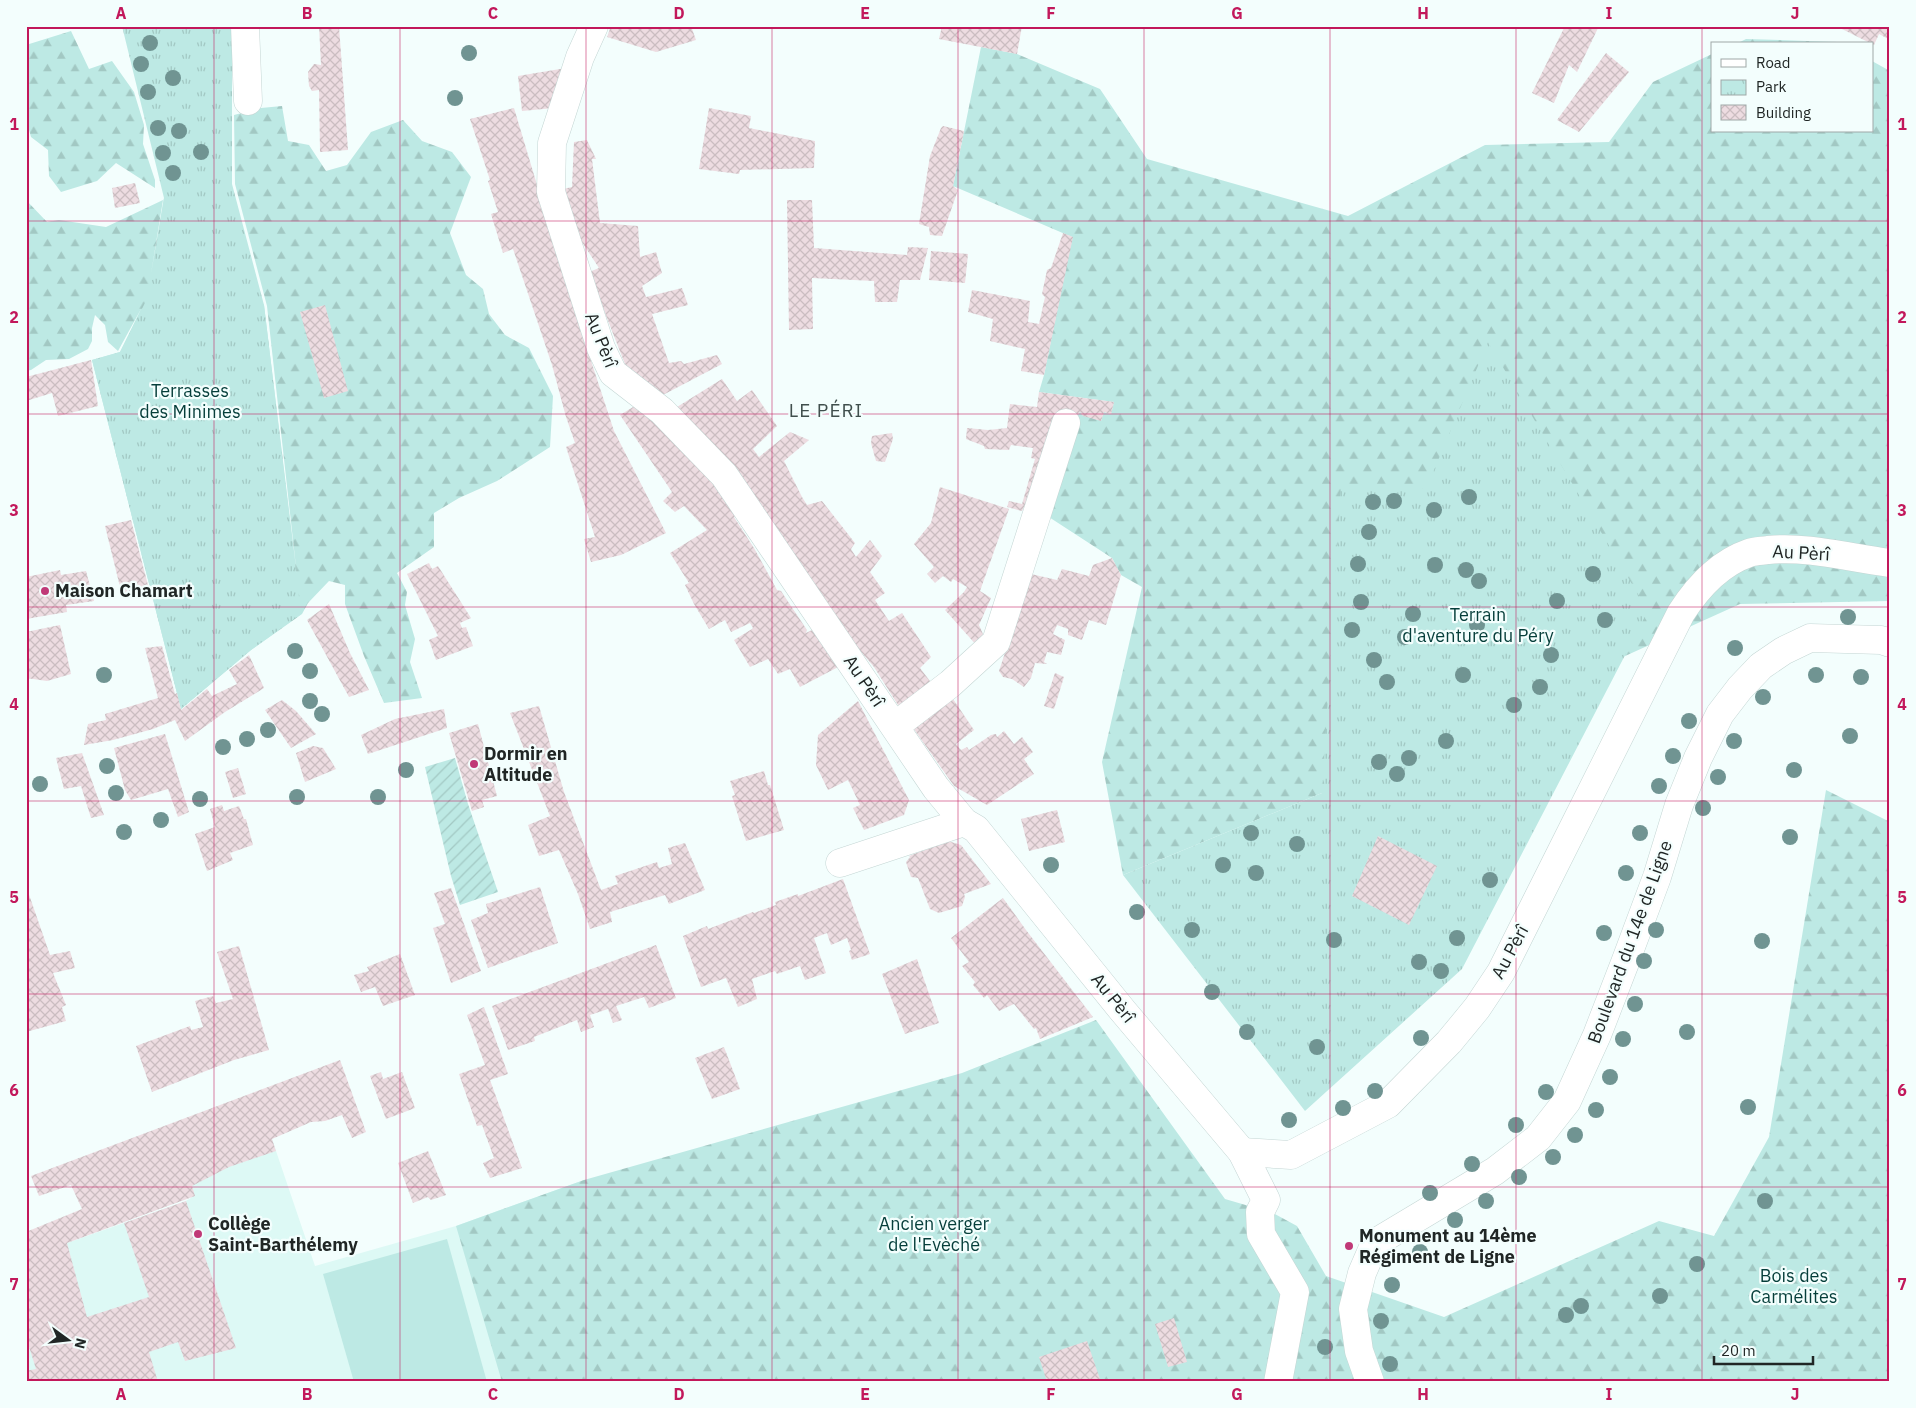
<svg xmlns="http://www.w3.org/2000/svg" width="1916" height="1408" font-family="'IBM Plex Sans',sans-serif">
<defs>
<pattern id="forest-firs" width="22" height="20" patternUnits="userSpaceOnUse" patternTransform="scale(1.25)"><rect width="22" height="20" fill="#bde9e4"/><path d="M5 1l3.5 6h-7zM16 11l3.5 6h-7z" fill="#a2c8c3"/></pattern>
<pattern id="park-tufts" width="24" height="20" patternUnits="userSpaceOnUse" patternTransform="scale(1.25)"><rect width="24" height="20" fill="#bde9e4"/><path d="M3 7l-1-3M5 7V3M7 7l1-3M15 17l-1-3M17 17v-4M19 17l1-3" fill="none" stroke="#a2c8c3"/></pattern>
<pattern id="garden-furrows" width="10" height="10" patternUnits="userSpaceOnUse" patternTransform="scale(1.25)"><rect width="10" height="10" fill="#bde9e4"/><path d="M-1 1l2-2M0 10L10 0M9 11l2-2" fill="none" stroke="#a2c8c3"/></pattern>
<pattern id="building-cross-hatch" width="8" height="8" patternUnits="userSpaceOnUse" patternTransform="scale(1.25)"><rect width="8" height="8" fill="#eddce1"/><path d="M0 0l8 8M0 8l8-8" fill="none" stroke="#cbbdc1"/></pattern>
</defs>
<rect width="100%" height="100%" fill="#f3fefd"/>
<polygon fill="#ddf9f5" points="256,1092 315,1266 456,1226 584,1180 645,1382 26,1382 26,1255 67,1243 186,1201 194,1196 192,1186"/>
<polygon fill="#bde9e4" points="447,1239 487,1382 354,1382 323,1274"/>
<g fill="url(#forest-firs)">
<polygon points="71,31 89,69 112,61 134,92 144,125 143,144 155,180 155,188 116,163 97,181 61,192 49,176 48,150 31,137 26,119 26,45"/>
<polygon points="1746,39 1837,42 1840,44 1736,44"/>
<polygon points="981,47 1017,54 1100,89 1147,159 1348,216 1485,145 1609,142 1653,82 1712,54 1712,131 1872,131 1872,61 1890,71 1890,601 1740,604 1322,793 1123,875 1102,762 1142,587 1121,575 1112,558 1035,508 1076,416 1080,412 1101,421 1104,412 1111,414 1114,402 1039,392 1044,375 1072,237 953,186"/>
<polygon points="282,106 288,141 309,145 326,171 347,165 371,132 403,120 422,141 452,152 471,177 450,233 466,275 483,289 489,314 505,335 529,348 553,396 550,447 497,481 459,498 434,513 434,547 397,573 407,592 405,605 415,639 410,662 422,698 384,703 364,656 345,604 345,585 329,581 308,603 302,614 251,650 181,709 92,360 120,352 141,309 118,351 108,342 105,325 95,315 92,328 92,341 88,349 69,359 46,360 31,370 26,371 26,200 47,222 59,220 106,227 163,200 151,274 164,198 264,305 297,576 267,306 235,184 234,115 261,108"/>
<polygon points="1826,790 1890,822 1890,1382 502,1382 456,1226 584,1180 962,1073 1096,1020 1225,1199 1273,1213 1297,1226 1326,1276 1444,1317 1659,1221 1714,1236 1769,1137"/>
</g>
<g fill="url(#park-tufts)">
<polygon points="122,26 232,26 232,184 264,305 301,614 251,650 181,709 92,360 120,352 148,297 164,198"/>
<polygon points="1488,342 1648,611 1462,969 1305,1111 1123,875 1322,793 1341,486 1426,489"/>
</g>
<polygon fill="url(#garden-furrows)" points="455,758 468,804 498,892 460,905 451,876 425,767"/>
<g fill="url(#building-cross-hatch)">
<polygon points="319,26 339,26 348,150 320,152 319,90 312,91 309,86 308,72 314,64 321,65"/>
<polygon points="611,26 691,26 696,40 656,52 607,37"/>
<polygon points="942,26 1022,26 1017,54 939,39"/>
<polygon points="1565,26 1599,26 1577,72 1569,65 1554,103 1532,93"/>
<polygon points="1843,26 1890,26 1890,40 1879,34 1874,45 1842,29"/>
<polygon points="1606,53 1629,72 1579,132 1557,120"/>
<polygon points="566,68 554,108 522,111 518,76"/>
<polygon points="514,108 576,315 614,431 666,533 621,555 591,562 584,539 595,537 566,447 575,443 566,417 552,365 513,249 503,253 491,214 498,212 488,181 490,180 470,119"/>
<polygon points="709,108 751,116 749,128 815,141 814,168 740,170 739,174 699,169"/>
<polygon points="943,126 964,131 953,186 958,190 942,236 930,235 929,227 919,224 930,156 941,128"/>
<polygon points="587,140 596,159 592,159 600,223 638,226 640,257 656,252 662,273 642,286 646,297 682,288 688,305 652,314 669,363 681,361 684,364 717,355 722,364 661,396 630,377 589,272 599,268 570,224 563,189 572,187 574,142"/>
<polygon points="135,183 140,203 115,208 112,188"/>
<polygon points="787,200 812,200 814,248 907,255 908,247 928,248 920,280 900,280 897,302 875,302 874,281 812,278 813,329 789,330"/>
<polygon points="1063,233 1073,237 1044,375 1021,371 1025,349 990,341 993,319 968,312 972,290 1030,301 1028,322 1039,324 1045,297 1042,294 1047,270 1051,268"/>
<polygon points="931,251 968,254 965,283 929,280"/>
<polygon points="325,305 348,391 324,398 300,312"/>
<polygon points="91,360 98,406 58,416 52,393 26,401 26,377"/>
<polygon points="722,379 737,401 752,390 777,426 753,449 759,457 790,432 809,440 784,461 802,497 807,505 822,501 855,543 851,549 856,557 870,540 882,556 870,572 885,593 875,600 889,621 902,613 931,657 920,668 936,689 903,713 874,667 857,647 817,588 768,519 677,407"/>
<polygon points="1039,392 1114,402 1111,414 1104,412 1101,421 1083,416 1080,412 1076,416 1035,508 1025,505 1022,511 1007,507 1009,501 1022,504 1035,459 1031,458 1033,448 1011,445 1009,450 985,449 984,446 966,439 967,428 988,430 1007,428 1010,404 1037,407"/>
<polygon points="638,404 742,511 734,517 754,548 777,590 781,591 807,630 806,633 818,627 842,665 800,687 790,669 778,674 768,659 750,667 734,640 752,629 753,628 750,623 731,632 725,620 709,629 694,604 685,585 689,583 670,553 707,530 684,506 675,512 663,501 672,492 620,415"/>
<polygon points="892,433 893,439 885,462 876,461 871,443 872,436"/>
<polygon points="940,487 1009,509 980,591 991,598 979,625 986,641 978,647 945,610 964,592 967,587 953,579 951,582 943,576 935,583 927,574 934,567 914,544 931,523"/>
<polygon points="131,520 149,589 122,595 105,526"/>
<polygon points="1112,558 1121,575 1106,625 1089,620 1082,640 1068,635 1068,629 1057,625 1053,634 1065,640 1061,655 1047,652 1044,662 1047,664 1035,663 1031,678 1024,687 1012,679 1003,677 999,671 1031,574 1057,580 1062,569 1089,576 1093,565"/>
<polygon points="429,563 432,569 438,566 471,618 460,623 462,628 466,627 473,646 436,660 429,640 438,636 407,574"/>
<polygon points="60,570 61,575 86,571 94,601 66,605 67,612 26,619 26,577"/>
<polygon points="329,604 350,653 369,690 349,697 307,620"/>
<polygon points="60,625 71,674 47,681 26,678 26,632"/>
<polygon points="162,646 175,694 177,693 181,710 207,689 212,696 237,684 229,670 249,655 264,688 225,712 185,741 175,720 153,729 113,740 84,745 88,724 106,720 105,714 158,698 145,648"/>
<polygon points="1055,673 1064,677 1054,709 1044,706"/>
<polygon points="951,696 974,730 956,744 961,750 967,747 969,750 991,735 996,734 997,737 1004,731 1014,744 1022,737 1033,752 1024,759 1034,774 987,805 954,786 911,725"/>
<polygon points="282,700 296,711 316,734 291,748 265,710"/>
<polygon points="858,701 909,800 904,815 864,830 853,808 860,805 848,780 828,790 816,765 818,735"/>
<polygon points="539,706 564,792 601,890 618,884 615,876 657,862 659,868 672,864 668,848 685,843 705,890 669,904 665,895 610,912 612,922 590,929 578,894 559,850 539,856 528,825 550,816 510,713"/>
<polygon points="444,709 447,728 368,754 361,735 395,719"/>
<polygon points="478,724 497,796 482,800 484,807 472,811 449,733"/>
<polygon points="165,734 189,812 178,817 168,789 131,800 125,790 114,748"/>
<polygon points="313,746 323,748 336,769 305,782 296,753"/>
<polygon points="82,753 104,815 91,818 81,786 64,789 56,758"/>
<polygon points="238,768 246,794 233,798 225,772"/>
<polygon points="764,771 768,785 770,785 784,830 746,841 732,796 735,795 730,781"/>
<polygon points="222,805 224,811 239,806 244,819 246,819 253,845 230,853 233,860 207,871 195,834 215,827 210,809"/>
<polygon points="1057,810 1065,842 1029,851 1021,819"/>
<polygon points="1378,836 1437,866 1409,925 1352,896"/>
<polygon points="948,841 961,845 991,884 964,894 965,897 962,906 939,913 930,909 918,878 911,877 906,862 910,857 909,856"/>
<polygon points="843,879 870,954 852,960 849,951 851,950 847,938 831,945 827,933 814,938 826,973 805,980 800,966 777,974 775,971 752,979 757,999 738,1007 726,978 701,987 683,936 707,926 708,929 753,912 754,913 776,905 775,902 798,894 798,896"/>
<polygon points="26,886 50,955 70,951 75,968 53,973 66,1005 62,1007 66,1021 26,1032 26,975 28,974 26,969"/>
<polygon points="540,887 558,943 488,968 471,920 488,913 486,904"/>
<polygon points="451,888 481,971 451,983 433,928 445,924 434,893"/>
<polygon points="1003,898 1026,930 1093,1017 1040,1039 1036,1028 1034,1029 1014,1004 999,1011 987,995 984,998 973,985 975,982 962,966 969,962 951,938"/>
<polygon points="656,945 676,998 649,1008 644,997 616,1006 622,1020 613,1023 608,1009 590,1015 594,1027 581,1032 577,1020 534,1037 535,1041 508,1050 492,1006"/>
<polygon points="239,946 269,1050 234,1060 152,1092 136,1046 190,1026 191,1030 203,1027 195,1001 213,996 216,1003 233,999 217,952"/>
<polygon points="400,954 415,995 383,1006 375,987 361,992 354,975 369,971 367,967"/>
<polygon points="917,959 939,1023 905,1034 882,974"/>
<polygon points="484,1007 508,1074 490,1080 522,1168 490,1178 483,1163 494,1158 482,1125 477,1126 459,1074 485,1065 467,1015"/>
<polygon points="724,1047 740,1089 712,1099 695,1058"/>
<polygon points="340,1060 366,1132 352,1138 342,1115 325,1121 311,1122 272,1139 276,1151 229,1167 192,1186 195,1196 67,1243 87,1317 149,1297 124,1223 186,1201 236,1348 185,1361 178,1342 149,1352 158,1382 26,1382 26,1371 36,1369 26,1337 26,1232 82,1209 71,1185 39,1196 31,1176"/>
<polygon points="381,1072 383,1079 402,1072 415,1108 386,1119 370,1076"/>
<polygon points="428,1151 446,1195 431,1200 428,1197 413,1203 398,1163"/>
<polygon points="1174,1318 1187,1362 1168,1367 1155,1324"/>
<polygon points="1087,1341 1101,1382 1047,1382 1039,1357"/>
</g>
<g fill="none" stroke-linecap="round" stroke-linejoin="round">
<defs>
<g id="minor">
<polyline points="245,26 248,101"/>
<polyline points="594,26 580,57 552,143 551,192 601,348 613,373 662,411 724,475 936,788 964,822 976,829 1123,1011 1242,1152 1266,1200 1260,1212 1261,1234 1295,1292 1278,1382"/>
<polyline points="895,726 950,684 996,642 1066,423"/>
<polyline points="840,863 964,822"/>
<path d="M1242 1152 1291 1155 1388 1104 1449 1042 1477 1008 1501 972 1681 613C1697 588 1720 563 1749 553 1755 551 1762 551 1768 550 1809 546 1849 558 1890 563"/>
<polyline points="1370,1382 1359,1351 1353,1309 1362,1273 1375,1243 1495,1171 1538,1138 1567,1101 1597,1035 1626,960 1657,877 1679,805 1698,758 1720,714 1740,688 1761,666 1783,651 1810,638 1881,640 1890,643"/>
</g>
</defs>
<use href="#minor" stroke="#c4d6d4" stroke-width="29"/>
<use href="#minor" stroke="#fff" stroke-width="28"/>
</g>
<g fill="#709492">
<circle cx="150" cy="43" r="8"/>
<circle cx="469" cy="53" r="8"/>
<circle cx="141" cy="64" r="8"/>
<circle cx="173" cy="78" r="8"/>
<circle cx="148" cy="92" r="8"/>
<circle cx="455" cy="98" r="8"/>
<circle cx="158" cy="128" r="8"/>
<circle cx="179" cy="131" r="8"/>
<circle cx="201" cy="152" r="8"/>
<circle cx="163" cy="153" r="8"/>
<circle cx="173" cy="173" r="8"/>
<circle cx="1469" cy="497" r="8"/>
<circle cx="1394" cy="501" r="8"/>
<circle cx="1373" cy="502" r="8"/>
<circle cx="1434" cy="510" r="8"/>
<circle cx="1369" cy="532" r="8"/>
<circle cx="1358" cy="564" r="8"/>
<circle cx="1435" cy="565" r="8"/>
<circle cx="1466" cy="570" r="8"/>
<circle cx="1593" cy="574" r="8"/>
<circle cx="1479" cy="581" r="8"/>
<circle cx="1557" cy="601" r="8"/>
<circle cx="1361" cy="602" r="8"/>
<circle cx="1413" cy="614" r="8"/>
<circle cx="1848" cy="617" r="8"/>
<circle cx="1605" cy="620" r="8"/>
<circle cx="1477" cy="625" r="8"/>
<circle cx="1352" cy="630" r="8"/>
<circle cx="1405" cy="637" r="8"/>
<circle cx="1735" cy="648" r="8"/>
<circle cx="295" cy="651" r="8"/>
<circle cx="1551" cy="655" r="8"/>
<circle cx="1374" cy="660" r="8"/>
<circle cx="310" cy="671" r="8"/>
<circle cx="104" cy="675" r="8"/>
<circle cx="1463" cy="675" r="8"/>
<circle cx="1816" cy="675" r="8"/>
<circle cx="1861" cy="677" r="8"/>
<circle cx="1387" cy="682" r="8"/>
<circle cx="1540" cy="687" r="8"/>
<circle cx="1763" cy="697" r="8"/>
<circle cx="310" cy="701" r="8"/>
<circle cx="1514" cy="705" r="8"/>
<circle cx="322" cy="714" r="8"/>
<circle cx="1689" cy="721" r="8"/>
<circle cx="268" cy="730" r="8"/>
<circle cx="1850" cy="736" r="8"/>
<circle cx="247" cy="739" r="8"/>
<circle cx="1446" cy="741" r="8"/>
<circle cx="1734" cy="741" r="8"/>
<circle cx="223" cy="747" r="8"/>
<circle cx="1673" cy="756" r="8"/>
<circle cx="1409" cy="758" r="8"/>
<circle cx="1379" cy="762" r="8"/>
<circle cx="107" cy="766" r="8"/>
<circle cx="406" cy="770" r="8"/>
<circle cx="1794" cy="770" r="8"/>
<circle cx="1397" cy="774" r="8"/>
<circle cx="1718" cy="777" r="8"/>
<circle cx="40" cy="784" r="8"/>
<circle cx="1659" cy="786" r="8"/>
<circle cx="116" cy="793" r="8"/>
<circle cx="297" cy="797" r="8"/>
<circle cx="378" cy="797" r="8"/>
<circle cx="200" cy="799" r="8"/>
<circle cx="1703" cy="808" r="8"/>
<circle cx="161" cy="820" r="8"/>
<circle cx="124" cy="832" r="8"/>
<circle cx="1251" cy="833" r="8"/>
<circle cx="1640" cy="833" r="8"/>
<circle cx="1790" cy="837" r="8"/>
<circle cx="1297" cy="844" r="8"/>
<circle cx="1051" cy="865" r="8"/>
<circle cx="1223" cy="865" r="8"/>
<circle cx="1256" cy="873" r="8"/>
<circle cx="1626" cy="873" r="8"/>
<circle cx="1490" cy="880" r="8"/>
<circle cx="1137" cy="912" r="8"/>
<circle cx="1192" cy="930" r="8"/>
<circle cx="1656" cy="930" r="8"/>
<circle cx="1604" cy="933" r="8"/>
<circle cx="1457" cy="938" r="8"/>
<circle cx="1334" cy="940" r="8"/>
<circle cx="1762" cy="941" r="8"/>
<circle cx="1644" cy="961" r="8"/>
<circle cx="1419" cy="962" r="8"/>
<circle cx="1441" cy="971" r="8"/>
<circle cx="1212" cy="992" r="8"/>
<circle cx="1635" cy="1004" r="8"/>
<circle cx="1247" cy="1032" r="8"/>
<circle cx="1687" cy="1032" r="8"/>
<circle cx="1421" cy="1038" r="8"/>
<circle cx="1623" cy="1039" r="8"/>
<circle cx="1317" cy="1047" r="8"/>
<circle cx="1610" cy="1077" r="8"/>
<circle cx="1375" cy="1091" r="8"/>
<circle cx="1546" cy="1092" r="8"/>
<circle cx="1748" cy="1107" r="8"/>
<circle cx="1343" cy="1108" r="8"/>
<circle cx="1596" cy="1110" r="8"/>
<circle cx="1289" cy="1120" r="8"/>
<circle cx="1516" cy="1125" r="8"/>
<circle cx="1575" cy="1135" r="8"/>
<circle cx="1553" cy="1157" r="8"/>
<circle cx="1472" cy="1164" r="8"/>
<circle cx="1519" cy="1177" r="8"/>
<circle cx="1430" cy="1193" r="8"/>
<circle cx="1486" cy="1201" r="8"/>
<circle cx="1765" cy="1201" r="8"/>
<circle cx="1455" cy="1220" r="8"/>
<circle cx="1420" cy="1252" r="8"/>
<circle cx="1697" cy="1264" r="8"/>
<circle cx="1392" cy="1285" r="8"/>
<circle cx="1660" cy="1296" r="8"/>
<circle cx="1581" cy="1306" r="8"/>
<circle cx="1566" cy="1315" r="8"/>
<circle cx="1381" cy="1321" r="8"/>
<circle cx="1325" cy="1347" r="8"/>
<circle cx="1390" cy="1364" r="8"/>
</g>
<path fill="none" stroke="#c2185b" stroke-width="1" stroke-opacity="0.55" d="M214 26V1382M400 26V1382M586 26V1382M772 26V1382M958 26V1382M1144 26V1382M1330 26V1382M1516 26V1382M1702 26V1382M26 221H1890M26 414H1890M26 607H1890M26 801H1890M26 994H1890M26 1187H1890"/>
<g fill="#c03977" stroke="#f3fefd" stroke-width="2">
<circle cx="45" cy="591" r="5"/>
<circle cx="474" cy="764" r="5"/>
<circle cx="198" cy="1234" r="5"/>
<circle cx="1349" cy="1246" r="5"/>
</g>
<g text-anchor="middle" stroke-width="4.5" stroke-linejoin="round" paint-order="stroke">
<g font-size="18" fill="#202625" stroke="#f3fefd">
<text transform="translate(601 340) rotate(68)" y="6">Au Pèrî</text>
<text transform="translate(1801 553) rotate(3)" y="6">Au Pèrî</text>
<text transform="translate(864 681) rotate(56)" y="6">Au Pèrî</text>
<text transform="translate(1630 942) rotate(-70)" y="6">Boulevard du 14e de Ligne</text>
<text transform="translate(1510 952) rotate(-62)" y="6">Au Pèrî</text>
<text transform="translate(1113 998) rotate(51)" y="6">Au Pèrî</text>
</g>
<g font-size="18" fill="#053e3a" stroke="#f3fefd">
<text x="190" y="397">Terrasses<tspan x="190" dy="21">des Minimes</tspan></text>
<text x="1478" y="621">Terrain<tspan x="1478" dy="21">d'aventure du Péry</tspan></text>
<text x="934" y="1230">Ancien verger<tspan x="934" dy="21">de l'Evèché</tspan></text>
<text x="1794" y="1282">Bois des<tspan x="1794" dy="21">Carmélites</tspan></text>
</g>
<g font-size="18" font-weight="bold" fill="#202625" stroke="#f3fefd" text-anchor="start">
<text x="55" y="597">Maison Chamart</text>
<text x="484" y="760">Dormir en<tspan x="484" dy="21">Altitude</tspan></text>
<text x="208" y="1230">Collège<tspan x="208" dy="21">Saint-Barthélemy</tspan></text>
<text x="1359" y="1242">Monument au 14ème<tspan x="1359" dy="21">Régiment de Ligne</tspan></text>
</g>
<g font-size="19" letter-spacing="1" fill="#404f4d" stroke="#f3fefd">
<text x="826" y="417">LE PÉRI</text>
</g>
</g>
<rect width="1916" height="1408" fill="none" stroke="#f3fefd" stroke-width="55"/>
<rect x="1711" y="42" width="162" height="90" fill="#f3fefd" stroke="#9fa8a7"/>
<rect x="1721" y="59" width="25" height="8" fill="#ffffff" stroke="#9fa8a7"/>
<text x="1756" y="68" font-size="15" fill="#202625">Road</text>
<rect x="1721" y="80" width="25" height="15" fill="url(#park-tufts)" stroke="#9fa8a7"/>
<text x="1756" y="92" font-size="15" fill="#202625">Park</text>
<rect x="1721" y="105" width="25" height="15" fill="url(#building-cross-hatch)" stroke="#9fa8a7"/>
<text x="1756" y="118" font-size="15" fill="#202625">Building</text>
<g transform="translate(68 1340) rotate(105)" stroke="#f3fefd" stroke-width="4" paint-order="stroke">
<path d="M0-4L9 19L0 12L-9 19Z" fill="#202625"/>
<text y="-8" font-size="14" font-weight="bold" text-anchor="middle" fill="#202625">N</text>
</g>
<path d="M1714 1356v8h99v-8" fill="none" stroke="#202625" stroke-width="2.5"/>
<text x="1721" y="1356" font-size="15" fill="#202625" stroke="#f3fefd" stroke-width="4" paint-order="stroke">20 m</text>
<rect x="28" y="28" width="1860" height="1352" fill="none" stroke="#c2185b" stroke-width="2"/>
<g font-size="16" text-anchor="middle" font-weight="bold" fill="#c2185b">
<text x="121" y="19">A</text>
<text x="307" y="19">B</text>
<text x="493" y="19">C</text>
<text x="679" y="19">D</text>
<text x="865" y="19">E</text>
<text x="1051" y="19">F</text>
<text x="1237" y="19">G</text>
<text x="1423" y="19">H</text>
<text x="1609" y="19">I</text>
<text x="1795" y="19">J</text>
<text x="14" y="130">1</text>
<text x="1902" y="130">1</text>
<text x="14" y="323">2</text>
<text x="1902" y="323">2</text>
<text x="14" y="516">3</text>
<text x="1902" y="516">3</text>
<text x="14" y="710">4</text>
<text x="1902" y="710">4</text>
<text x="14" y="903">5</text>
<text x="1902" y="903">5</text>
<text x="14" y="1096">6</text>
<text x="1902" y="1096">6</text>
<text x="14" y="1290">7</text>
<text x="1902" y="1290">7</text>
<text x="121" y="1400">A</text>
<text x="307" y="1400">B</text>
<text x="493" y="1400">C</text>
<text x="679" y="1400">D</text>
<text x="865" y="1400">E</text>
<text x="1051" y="1400">F</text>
<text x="1237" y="1400">G</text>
<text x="1423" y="1400">H</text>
<text x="1609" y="1400">I</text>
<text x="1795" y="1400">J</text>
</g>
</svg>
